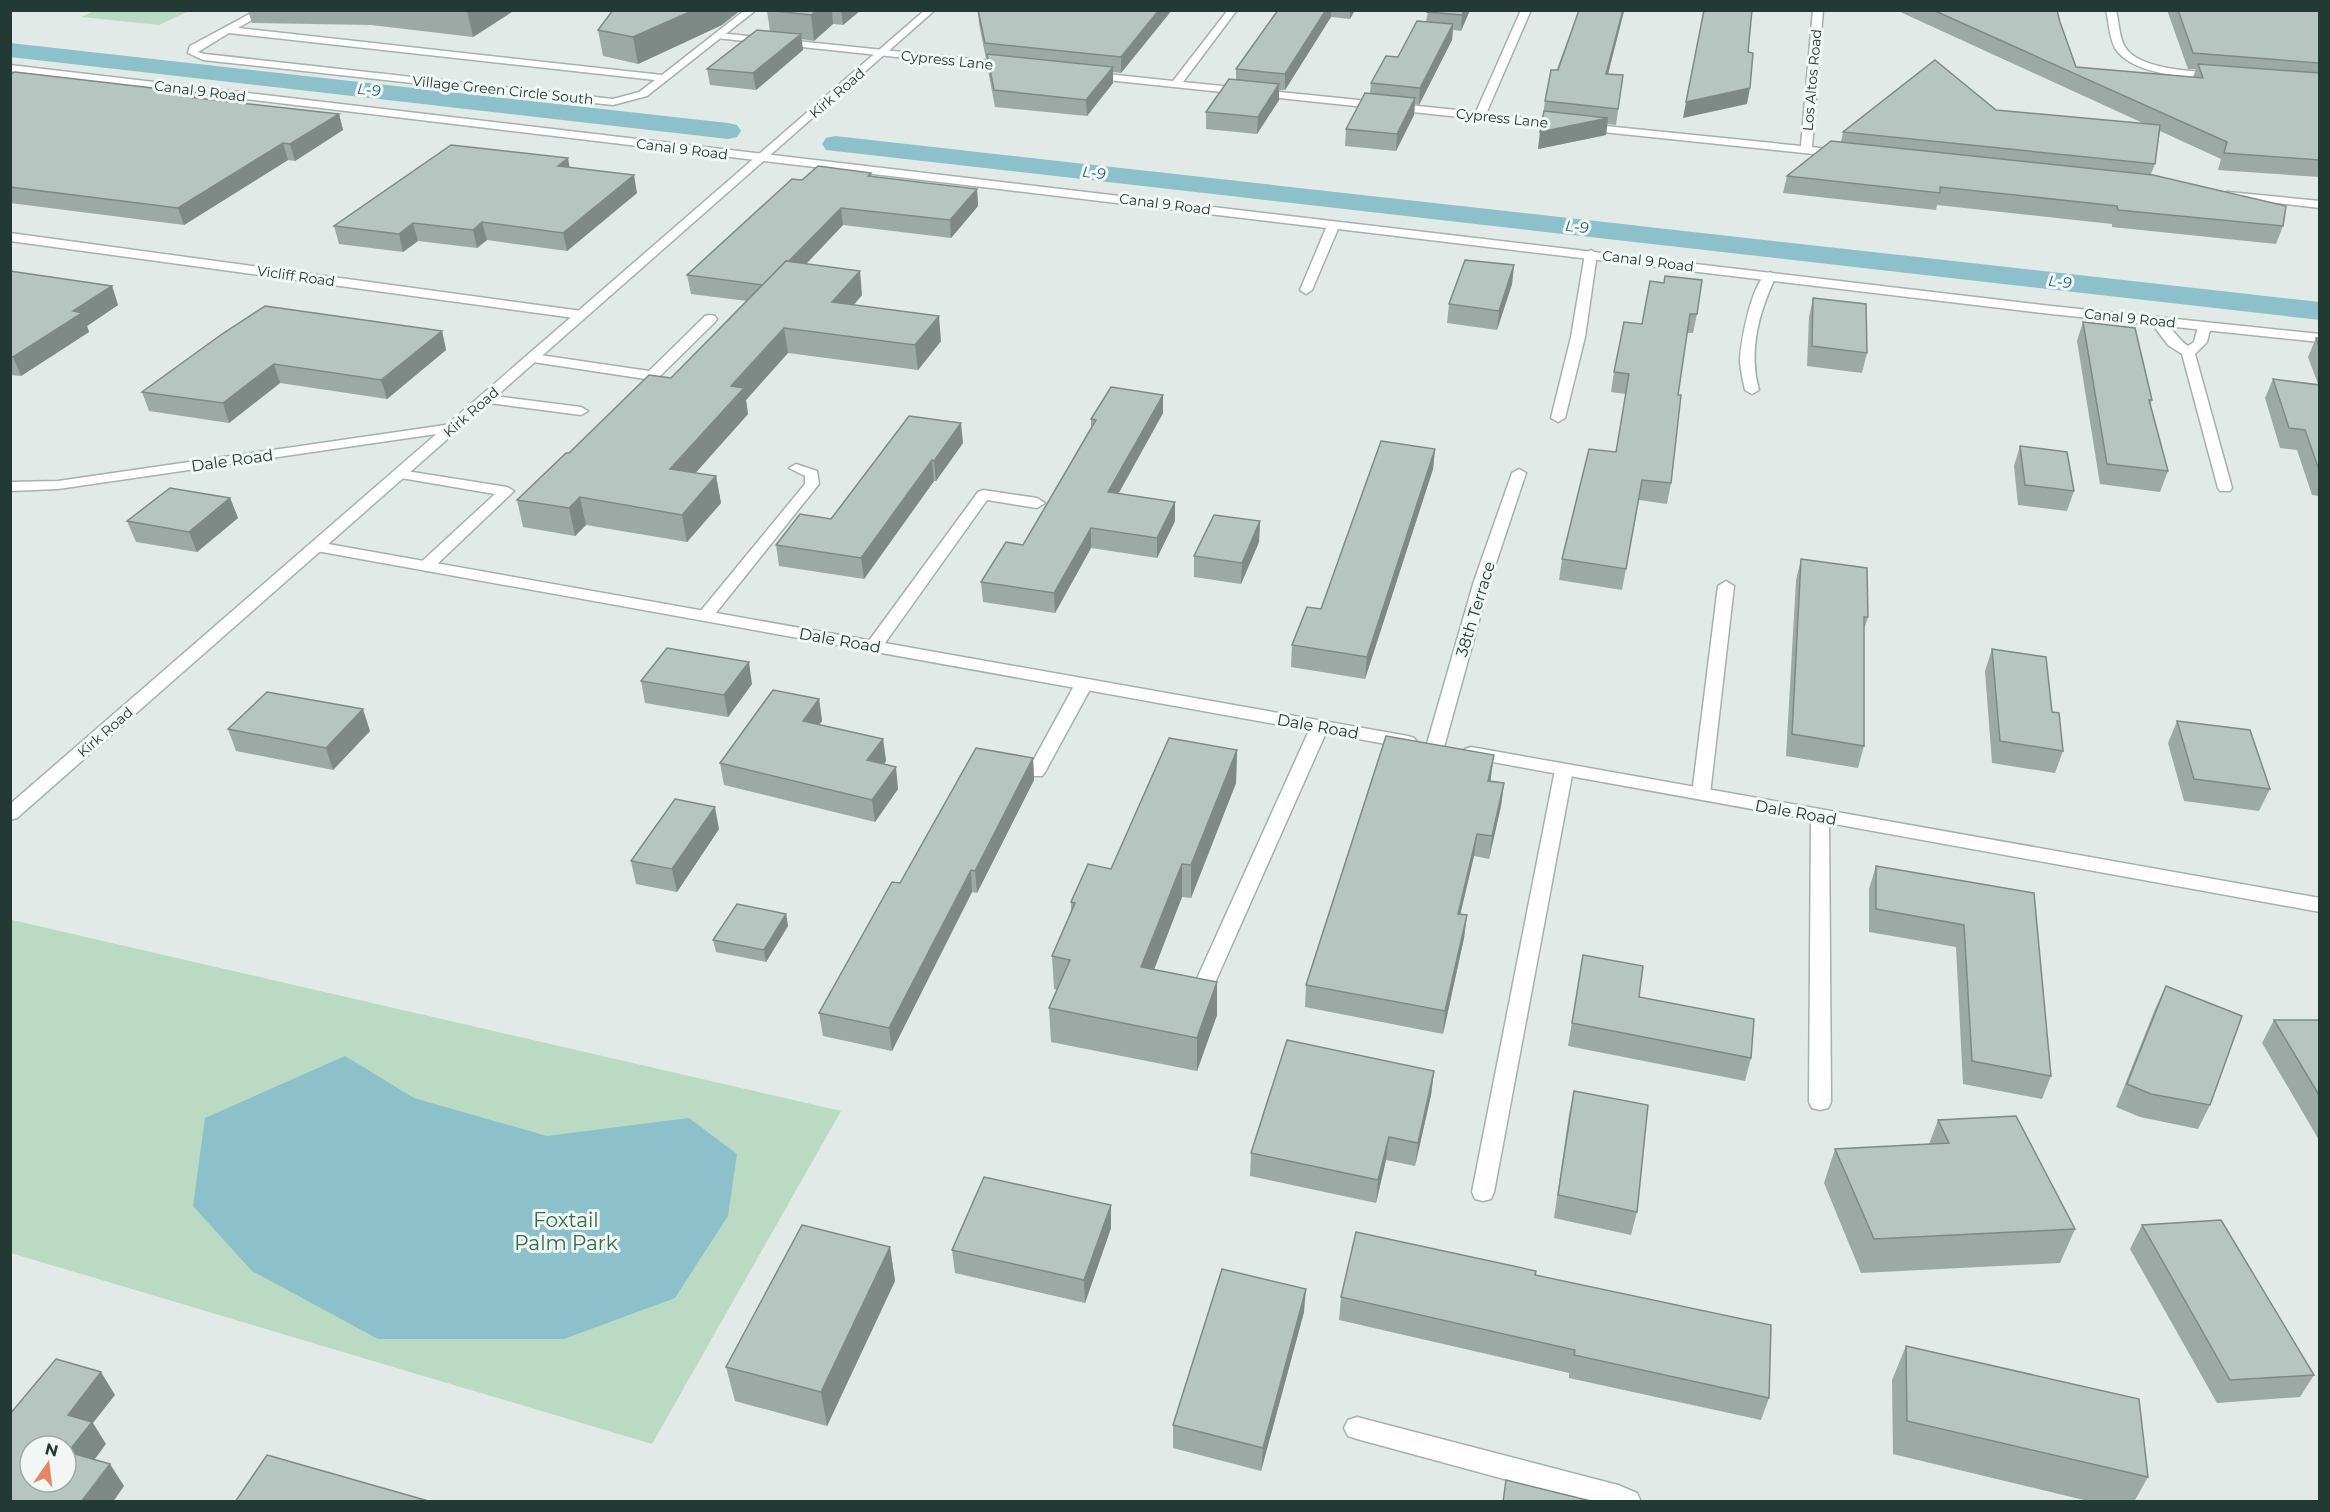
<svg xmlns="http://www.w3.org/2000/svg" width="2330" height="1512" font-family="Montserrat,sans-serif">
<rect width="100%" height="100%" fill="#e1eae6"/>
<g fill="#bbdac4">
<polygon points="94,11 94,10 189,11 159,25 81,17"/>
<polygon points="12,920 841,1111 652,1444 11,1253"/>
</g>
<polygon fill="#8cc0cb" points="345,1056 414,1098 547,1136 689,1118 737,1154 728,1216 675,1298 564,1339 378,1339 252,1271 193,1206 205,1118"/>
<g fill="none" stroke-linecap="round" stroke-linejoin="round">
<g fill="#8cc0cb" fill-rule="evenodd">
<polygon points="10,43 728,123 737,125 741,131 737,137 728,139 10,57"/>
<polygon points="835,136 2320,302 2320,320 826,150 822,144 826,138"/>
</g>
<defs>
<g id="lane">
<path d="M257 10H269L238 28 662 75 745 10H756L647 96 613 105 203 60 188 53 190 46ZM229 33 655 80 639 92 613 99 205 54 198 52Z"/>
<polygon points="1591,250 1597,254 1585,337 1565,418 1558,422 1551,418 1571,337 1585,254"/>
<path d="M1770 272 1776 276C1759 312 1748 350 1759 390L1752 394 1745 390C1743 381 1741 372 1740 362 1740 345 1752 277 1770 272Z"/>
<polygon points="710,315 715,316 717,319 715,322 657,379 652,380 533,362 526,358 533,354 649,371 705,316"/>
<path d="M2157 317C2168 321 2177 339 2188 346L2194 342 2199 323 2204 322 2211 326 2207 342 2195 354 2232 488 2230 491H2220L2218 488 2182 354 2168 345 2150 321Z"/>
<polygon points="487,395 581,407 588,411 581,415 482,402 480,399"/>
<polygon points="796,464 817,471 819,484 711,619 699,619 697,616 699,613 805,484 805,476 789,468"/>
<polygon points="400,470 507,487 514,491 432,569 426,571 418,566 420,563 495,494 395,477 393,474 395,471"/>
<polygon points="983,490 1037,498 1045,503 1037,508 987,500 880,650 868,650 866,646 868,642 978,492"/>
<polygon points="1726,581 1734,586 1710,794 1708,798 1694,798 1692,794 1718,586"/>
<polygon points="1084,679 1090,680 1093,684 1045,772 1042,776 1030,776 1027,772 1075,684 1078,680"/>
<polygon points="1320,721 1326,722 1329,726 1210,994 1207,999 1200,1001 1193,999 1190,994 1311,726 1314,722"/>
<polygon points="1564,764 1570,766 1573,770 1494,1192 1491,1199 1483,1201 1475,1199 1472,1192 1555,770 1558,766"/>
<polygon points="1820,810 1827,812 1829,816 1831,1102 1828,1108 1820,1110 1812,1108 1809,1102 1811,816 1813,812"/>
<polygon points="1357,1417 1618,1485 1637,1493 1641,1502 1589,1502 1357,1439 1348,1436 1344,1428 1348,1420"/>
</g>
<g id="street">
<polygon points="1228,10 1237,10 1183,82 1476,112 1521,10 1531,10 1486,114 1801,146 1813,10 1823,10 1812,147 1842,151 1848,154 1842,157 1088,78 1083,75 1088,72 1173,81"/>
<path d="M2106 10H2116C2119 22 2119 37 2125 47 2139 70 2193 71 2217 73L2222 76 2217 79C2188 77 2131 75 2115 48 2109 37 2109 22 2106 10Z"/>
<polygon points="719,33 1010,63 1015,66 1010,69 716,38 714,36"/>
<polygon points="10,65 2051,306 2320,334 2320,342 2051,314 1338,229 1312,290 1306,294 1300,290 1326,228 10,71"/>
<polygon points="2228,192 2320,201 2320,208 2224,197 2224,193"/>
<polygon points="10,233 582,311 588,315 582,319 10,241"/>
<polygon points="452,424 459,428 457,431 58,489 10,491 10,482 58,481"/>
<polygon points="1519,469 1526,473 1490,581 1444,747 1441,751 1429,751 1426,747 1474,581 1512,473"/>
<polygon points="317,542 1408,736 1414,738 1417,742 1414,746 1408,748 311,550 309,547"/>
<polygon points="1471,747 2320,898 2320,912 1465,757 1462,753 1465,749"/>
</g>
<polygon id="secondary" points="925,10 935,10 17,818 10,820 10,804"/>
</defs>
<use href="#lane" stroke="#a4b1ad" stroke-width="3"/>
<use href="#street" stroke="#a4b1ad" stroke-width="3"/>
<use href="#secondary" stroke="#a1b5ae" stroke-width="3"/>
<use href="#lane" fill="#fff" fill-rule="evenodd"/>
<use href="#street" fill="#fff" fill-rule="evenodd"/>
<use href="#secondary" fill="#fff" fill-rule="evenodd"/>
</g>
<g fill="#9da9a4">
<polygon points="248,10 515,10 473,37 371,25 252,23"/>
<polygon points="861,10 843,25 833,24 814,41 801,39 803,50 756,90 710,85 707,69 770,31 767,11"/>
<polygon points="978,10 1172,10 1121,73 1113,72 1113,83 1087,116 995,107 988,70 987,59 986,59 979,24"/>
<polygon points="1278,10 1355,10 1350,19 1331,17 1285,90 1279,90 1279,100 1257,134 1206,129 1206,112 1236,79 1236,69"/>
<polygon points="1428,10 1470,10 1461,31 1453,30 1452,40 1419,105 1415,104 1414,115 1396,151 1345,146 1346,129 1370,93 1371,83 1398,57 1426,22"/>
<polygon points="1579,10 1630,10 1629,12 1624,12 1608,74 1623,75 1616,125 1607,124 1606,135 1538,149 1545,101"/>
<polygon points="1896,10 2057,10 2060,22 2076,67 2193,77 2196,69 2188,69 2167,10 2319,10 2319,177 2218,170 2221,159 2160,131 2155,164 2151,174 2283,226 2276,244 2112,227 2112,224 1937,205 1936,210 1783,193 1787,176 1841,142 1843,132 1996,110 2145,124"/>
<polygon points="722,25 638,64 603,56 598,30"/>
<polygon points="10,74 198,98 339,114 343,130 295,161 288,160 184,225 10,203"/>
<polygon points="570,168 637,193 567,251 487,240 477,248 418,241 403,252 339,244 334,226"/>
<polygon points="871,173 872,177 977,189 978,206 951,238 843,225 806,264 862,295 854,305 941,341 918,370 788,353 746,400 748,414 695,473 716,476 721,503 687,542 586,525 575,536 523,527 517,500 569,453 671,378 747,301 691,294 687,275 802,180"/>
<polygon points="1514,265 1512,284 1497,330 1447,323 1449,304"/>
<polygon points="10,271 112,286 118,305 87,326 89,332 21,376 10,375"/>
<polygon points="1650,281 1697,314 1693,333 1687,333 1678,395 1671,483 1667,504 1639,500 1622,590 1559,580 1562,559 1616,452 1626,394 1611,392 1614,372 1642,324"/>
<polygon points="1813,298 1867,353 1862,373 1807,366 1809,317"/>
<polygon points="265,306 442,331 446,350 387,399 280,383 229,423 149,411 142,392"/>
<polygon points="2083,322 2152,400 2150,405 2168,471 2160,492 2100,484 2077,341"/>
<polygon points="2316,338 2319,338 2319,496 2312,495 2297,450 2280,448 2265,398 2273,379 2318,384 2308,357"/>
<polygon points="1163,395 1163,413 1119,493 1175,502 1175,521 1157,558 1091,548 1055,613 983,602 981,582 1023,545 1091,427 1091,419"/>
<polygon points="909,416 963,443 936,481 934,481 864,579 779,566 776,545 831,519"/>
<polygon points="2020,446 2074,491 2067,511 2018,505 2014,466"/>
<polygon points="1435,449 1433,469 1365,679 1291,667 1292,645 1321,609"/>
<polygon points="230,498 238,518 197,552 136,542 127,521"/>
<polygon points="1260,521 1259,542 1241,584 1194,577 1194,556"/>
<polygon points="1801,559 1868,617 1864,630 1864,746 1858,768 1786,756 1796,580"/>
<polygon points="1992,649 2052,712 2063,751 2055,773 1992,763 1985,671"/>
<polygon points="641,681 752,684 728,717 645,703"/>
<polygon points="819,699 822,721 819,725 883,739 886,761 884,764 898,789 875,822 724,785 720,763"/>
<polygon points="2177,721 2270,789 2259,811 2184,801 2168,743"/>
<polygon points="228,729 370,731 333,770 236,751"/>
<polygon points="1237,750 1236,783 1191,898 1182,897 1154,969 1217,982 1217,1015 1197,1071 1051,1042 1049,1008 1057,990 1054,989 1052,956 1071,912 1071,902 1111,869"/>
<polygon points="1033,758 1034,780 977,893 972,892 892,1051 823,1036 819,1013 900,883"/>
<polygon points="1491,777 1491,781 1504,783 1501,806 1489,859 1474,856 1460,914 1467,915 1464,938 1443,1034 1305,1007 1306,985"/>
<polygon points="719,829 677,892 636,884 631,861"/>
<polygon points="1876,866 2034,893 2051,1076 2042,1099 1963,1084 1956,947 1869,932 1869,889"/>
<polygon points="786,914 788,926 766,962 716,952 713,940"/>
<polygon points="1583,955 1639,997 1751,1058 1745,1081 1568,1046"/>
<polygon points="2166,986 2210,1105 2198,1129 2140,1117 2116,1107 2155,1009"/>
<polygon points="2274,1020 2319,1020 2319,1140 2262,1043"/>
<polygon points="1434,1071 1431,1095 1415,1166 1386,1160 1376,1203 1250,1176 1251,1153"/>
<polygon points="1574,1091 1637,1212 1631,1235 1554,1218 1569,1114"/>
<polygon points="1938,1120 2075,1229 2060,1263 1861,1273 1824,1183 1835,1149 1929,1144"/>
<polygon points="1111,1205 1111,1228 1085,1303 955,1273 952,1250"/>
<polygon points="2142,1225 2314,1375 2300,1397 2217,1403 2130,1249"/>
<polygon points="890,1247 895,1281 827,1426 735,1401 726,1367"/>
<polygon points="1535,1275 1769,1398 1761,1420 1569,1378 1569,1373 1339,1320 1341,1297"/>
<polygon points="1304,1312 1261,1471 1173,1448 1173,1425"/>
<polygon points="1906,1346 2148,1477 2134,1502 2092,1502 1893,1454 1892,1380"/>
</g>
<g fill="#7f8a86">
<polygon points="467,10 515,10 473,37"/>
<polygon points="694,10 741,10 722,25 638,64 633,37"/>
<polygon points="817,10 832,10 833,24 814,41 811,15"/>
<polygon points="841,10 861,10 843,25"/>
<polygon points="1159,10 1172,10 1121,73 1121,57"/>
<polygon points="1326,10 1331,10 1331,17 1285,90 1285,74"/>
<polygon points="1350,10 1355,10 1350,19"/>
<polygon points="1465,10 1470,10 1461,31 1462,15"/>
<polygon points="1623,10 1624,10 1604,90 1606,74"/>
<polygon points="1453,24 1452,40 1419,105 1420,88"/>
<polygon points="801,34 803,50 756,90 753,73"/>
<polygon points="1113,67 1113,83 1087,116 1086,100"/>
<polygon points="1279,84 1279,100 1257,134 1258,117"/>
<polygon points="1750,88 1747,104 1683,118 1686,102"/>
<polygon points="196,93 201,109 188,97"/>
<polygon points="1415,98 1414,115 1396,151 1397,134"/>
<polygon points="339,114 343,130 295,161 290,144"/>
<polygon points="1608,118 1606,135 1538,149 1540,132"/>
<polygon points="283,143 288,160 184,225 178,208"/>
<polygon points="568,158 571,176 558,166"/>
<polygon points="634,175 637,193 567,251 563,233"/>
<polygon points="977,189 978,206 951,238 950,220"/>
<polygon points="841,208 843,225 768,304 765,285"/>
<polygon points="482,222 487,240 477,248 473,230"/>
<polygon points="413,223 418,241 403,252 399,234"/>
<polygon points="1514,265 1512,284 1497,330 1499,311"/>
<polygon points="860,271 862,295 834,327 832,302"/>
<polygon points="112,286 118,305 87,326 89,332 21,376 13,357 73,311"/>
<polygon points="939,316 941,341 918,370 915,345"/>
<polygon points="784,328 788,353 746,400 748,414 675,496 670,469 731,386"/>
<polygon points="442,331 446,350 387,399 381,380"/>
<polygon points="274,364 280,383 229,423 223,403"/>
<polygon points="1163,395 1163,413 1108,512 1108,492"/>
<polygon points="961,423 963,443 936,481 934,461"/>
<polygon points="1435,449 1433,469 1365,679 1367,657"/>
<polygon points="932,460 934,481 864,579 861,558"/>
<polygon points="716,476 721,503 687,542 682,515"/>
<polygon points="580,497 586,525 575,536 569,508"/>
<polygon points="230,498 238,518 197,552 189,532"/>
<polygon points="1175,502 1175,521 1157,558 1157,538"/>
<polygon points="1260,521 1259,542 1241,584 1242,563"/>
<polygon points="1091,528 1091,548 1055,613 1054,593"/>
<polygon points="749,662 752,684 728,717 724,695"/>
<polygon points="819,699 822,721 806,743 803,721"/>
<polygon points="363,709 370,731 333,770 326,748"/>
<polygon points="883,739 886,761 870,782 867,760"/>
<polygon points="1237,750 1236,783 1191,898 1191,865"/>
<polygon points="1494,755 1491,777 1485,803 1488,781"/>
<polygon points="1033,758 1034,780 977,893 975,871"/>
<polygon points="896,767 898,789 875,822 872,800"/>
<polygon points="1504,783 1501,806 1489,859 1492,836"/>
<polygon points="715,807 719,829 677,892 672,869"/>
<polygon points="1477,834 1474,856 1455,937 1458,914"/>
<polygon points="1182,864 1182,897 1142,1001 1141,967"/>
<polygon points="971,870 972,892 892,1051 889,1028"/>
<polygon points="786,914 788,926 766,962 764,950"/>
<polygon points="1467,915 1464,938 1443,1034 1445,1011"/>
<polygon points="1217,982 1217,1015 1197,1071 1197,1038"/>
<polygon points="1434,1071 1431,1095 1415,1166 1418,1143"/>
<polygon points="1389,1137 1386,1160 1376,1203 1378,1180"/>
<polygon points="1111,1205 1111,1228 1085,1303 1084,1280"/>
<polygon points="890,1247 895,1281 827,1426 821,1392"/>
<polygon points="1306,1289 1304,1312 1261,1471 1263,1448"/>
<polygon points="101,1372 115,1395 93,1423 106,1444 83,1475 68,1452 68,1415"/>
<polygon points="110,1464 124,1486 113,1502 81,1502"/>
</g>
<g fill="#b6c5bf" stroke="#7f8a86" stroke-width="1.5" fill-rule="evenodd">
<polygon points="613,10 694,10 633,37 598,30"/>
<polygon points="767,10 817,10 811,15"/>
<polygon points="978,10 1159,10 1121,57 985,43"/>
<polygon points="1278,10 1326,10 1285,74 1236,69"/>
<polygon points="1428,10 1465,10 1462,15 1427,12"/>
<polygon points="1579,10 1623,10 1606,74 1623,75 1618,109 1545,101 1551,70 1558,70"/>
<polygon points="1704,10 1752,10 1748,52 1753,53 1750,88 1686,102"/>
<polygon points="1933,10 2057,10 2060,22 2076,67 2203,78 2198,64 2319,73 2319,160 2224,153 2227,142"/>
<polygon points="2178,10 2319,10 2319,63 2193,53"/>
<polygon points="1417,21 1453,24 1420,88 1371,83 1386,56 1398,57"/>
<polygon points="757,30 801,34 753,73 707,69"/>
<polygon points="987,54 1113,67 1086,100 994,90"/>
<polygon points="1935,60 1996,110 2160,125 2155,164 1843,132"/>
<polygon points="15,72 196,93 188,97 339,114 290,144 283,143 178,208 10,187 10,74"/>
<polygon points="1229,79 1279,84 1258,117 1206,112"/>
<polygon points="1365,93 1415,98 1397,134 1346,129"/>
<polygon points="1544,111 1608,118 1540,132"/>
<polygon points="1831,141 2153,175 2286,206 2283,226 2118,210 2117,206 1940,187 1940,193 1787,176"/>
<polygon points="451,145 568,158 558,166 634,175 563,233 482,222 473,230 413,223 399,234 334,226"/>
<polygon points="818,166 871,173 868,176 977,189 950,220 841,208 788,262 786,261 763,285 687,275 792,179 802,180"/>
<polygon points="1465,260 1514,265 1499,311 1449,304"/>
<polygon points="786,261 860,271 832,302 939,316 915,345 784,328 731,386 744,388 670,469 716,476 682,515 580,497 569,508 517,500 566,453 569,453 649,375 671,378"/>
<polygon points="10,271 112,286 73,311 82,313 13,357 10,356"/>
<polygon points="1665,276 1702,280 1697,314 1690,314 1678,395 1681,395 1671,483 1642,480 1626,569 1562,559 1589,449 1616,452 1629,374 1614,372 1624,322 1642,324 1650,281 1664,283"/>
<polygon points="1813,298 1866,304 1867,353 1812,346"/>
<polygon points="265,306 442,331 381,380 274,364 223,403 142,392 222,334"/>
<polygon points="2083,322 2135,328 2152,400 2149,400 2168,471 2107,464"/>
<polygon points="2316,338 2319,338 2319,347"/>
<polygon points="2273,379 2319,385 2319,470 2305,430 2289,428"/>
<polygon points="1111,387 1163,395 1108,492 1175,502 1157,538 1091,528 1054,593 981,582 1006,542 1023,545 1096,420 1091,419"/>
<polygon points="909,416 961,423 934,461 932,460 861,558 776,545 800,514 831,519"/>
<polygon points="1381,441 1435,449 1367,657 1292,645 1307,607 1321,609"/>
<polygon points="2020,446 2067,452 2074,491 2025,485"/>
<polygon points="170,488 230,498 189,532 127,521"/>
<polygon points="1214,515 1260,521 1242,563 1194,556"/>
<polygon points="1801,559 1867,568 1868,617 1864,617 1864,746 1792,734"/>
<polygon points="667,648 749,662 724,695 641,681"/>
<polygon points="1992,649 2046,657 2052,712 2059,713 2063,751 2000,741"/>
<polygon points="773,690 819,699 803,721 883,739 867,760 896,767 872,800 720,763"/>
<polygon points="267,692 363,709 326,748 228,729"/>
<polygon points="2177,721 2250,730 2270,789 2194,779"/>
<polygon points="1386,736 1494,755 1488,781 1504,783 1492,836 1477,834 1458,914 1467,915 1445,1011 1306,985"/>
<polygon points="1169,738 1237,750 1191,865 1182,864 1141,967 1217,982 1197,1038 1049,1008 1070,960 1052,956 1075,903 1071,902 1088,864 1111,869"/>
<polygon points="976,748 1033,758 975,871 971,870 889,1028 819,1013 892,882 900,883"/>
<polygon points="675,799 715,807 672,869 631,861"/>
<polygon points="1876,866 2034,893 2051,1076 1972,1061 1964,925 1876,909"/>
<polygon points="737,904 786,914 764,950 713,940"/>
<polygon points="1583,955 1643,966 1639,997 1754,1019 1751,1058 1572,1023"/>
<polygon points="2166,986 2242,1016 2210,1105 2151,1094 2127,1084"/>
<polygon points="2274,1020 2319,1020 2319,1095"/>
<polygon points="1287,1040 1434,1071 1418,1143 1389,1137 1378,1180 1251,1153"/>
<polygon points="1574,1091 1648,1105 1637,1212 1558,1195"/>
<polygon points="2016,1116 2075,1229 1874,1239 1835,1149 1949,1143 1938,1120"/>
<polygon points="984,1177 1111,1205 1084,1280 952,1250"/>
<polygon points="2221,1220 2314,1375 2230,1380 2142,1225"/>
<polygon points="802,1225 890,1247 821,1392 726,1367"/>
<polygon points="1356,1232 1536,1271 1535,1275 1771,1325 1769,1398 1574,1355 1575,1350 1341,1297"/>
<polygon points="1222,1269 1306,1289 1263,1448 1173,1425"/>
<polygon points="1906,1346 2139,1399 2148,1477 1907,1421"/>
<path d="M56 1359 101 1372 68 1415 92 1422 68 1452 110 1464 81 1502H10V1414ZM30 1446H66V1482H30Z"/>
<polygon points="267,1455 432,1502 235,1502"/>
<polygon points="1506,1480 1595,1502 1503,1502"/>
</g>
<g text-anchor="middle" stroke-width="6" stroke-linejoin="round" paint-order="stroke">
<g font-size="14" fill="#233934" stroke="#f1f7f4">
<text transform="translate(947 60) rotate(6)" y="5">Cypress Lane</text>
<text transform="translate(1812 80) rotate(-85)" y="5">Los Altos Road</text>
<text transform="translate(503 90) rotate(6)" y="5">Village Green Circle South</text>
<text transform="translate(200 91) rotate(7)" y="5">Canal 9 Road</text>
<text transform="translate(837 93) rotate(-41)" y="5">Kirk Road</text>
<text transform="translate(1502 118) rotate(6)" y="5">Cypress Lane</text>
<text transform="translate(682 149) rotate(7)" y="5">Canal 9 Road</text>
<text transform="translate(1165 204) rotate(7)" y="5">Canal 9 Road</text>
<text transform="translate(1648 261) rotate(7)" y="5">Canal 9 Road</text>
<text transform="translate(296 276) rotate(8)" y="5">Vicliff Road</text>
<text transform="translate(2130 318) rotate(6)" y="5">Canal 9 Road</text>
<text transform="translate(471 412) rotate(-41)" y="5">Kirk Road</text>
<text transform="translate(105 732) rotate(-41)" y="5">Kirk Road</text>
</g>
<g font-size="15" font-style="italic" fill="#216171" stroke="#f1f7f4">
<text transform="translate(369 90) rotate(6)" y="5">L-9</text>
<text transform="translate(1094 173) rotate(6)" y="5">L-9</text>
<text transform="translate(1577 227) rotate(6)" y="5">L-9</text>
<text transform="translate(2060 282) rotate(6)" y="5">L-9</text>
</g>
<g font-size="16" fill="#233934" stroke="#f1f7f4">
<text transform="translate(232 460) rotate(-8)" y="6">Dale Road</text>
<text transform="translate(1475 609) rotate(-73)" y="6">38th Terrace</text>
<text transform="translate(840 640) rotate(10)" y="6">Dale Road</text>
<text transform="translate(1318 726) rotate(10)" y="6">Dale Road</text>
<text transform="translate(1796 812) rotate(10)" y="6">Dale Road</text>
</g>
<g font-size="20" fill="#306d49" stroke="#f1f7f4">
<text x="566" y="1227">Foxtail<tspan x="566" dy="23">Palm Park</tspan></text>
</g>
</g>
<rect width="2330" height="1512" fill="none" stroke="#233934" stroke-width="24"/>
<g transform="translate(48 1464) rotate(14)"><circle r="28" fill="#f1f7f4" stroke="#9faba7" stroke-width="1.5"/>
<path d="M0-4.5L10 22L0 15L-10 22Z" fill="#e78662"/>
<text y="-9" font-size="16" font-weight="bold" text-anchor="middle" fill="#233934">N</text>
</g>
</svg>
